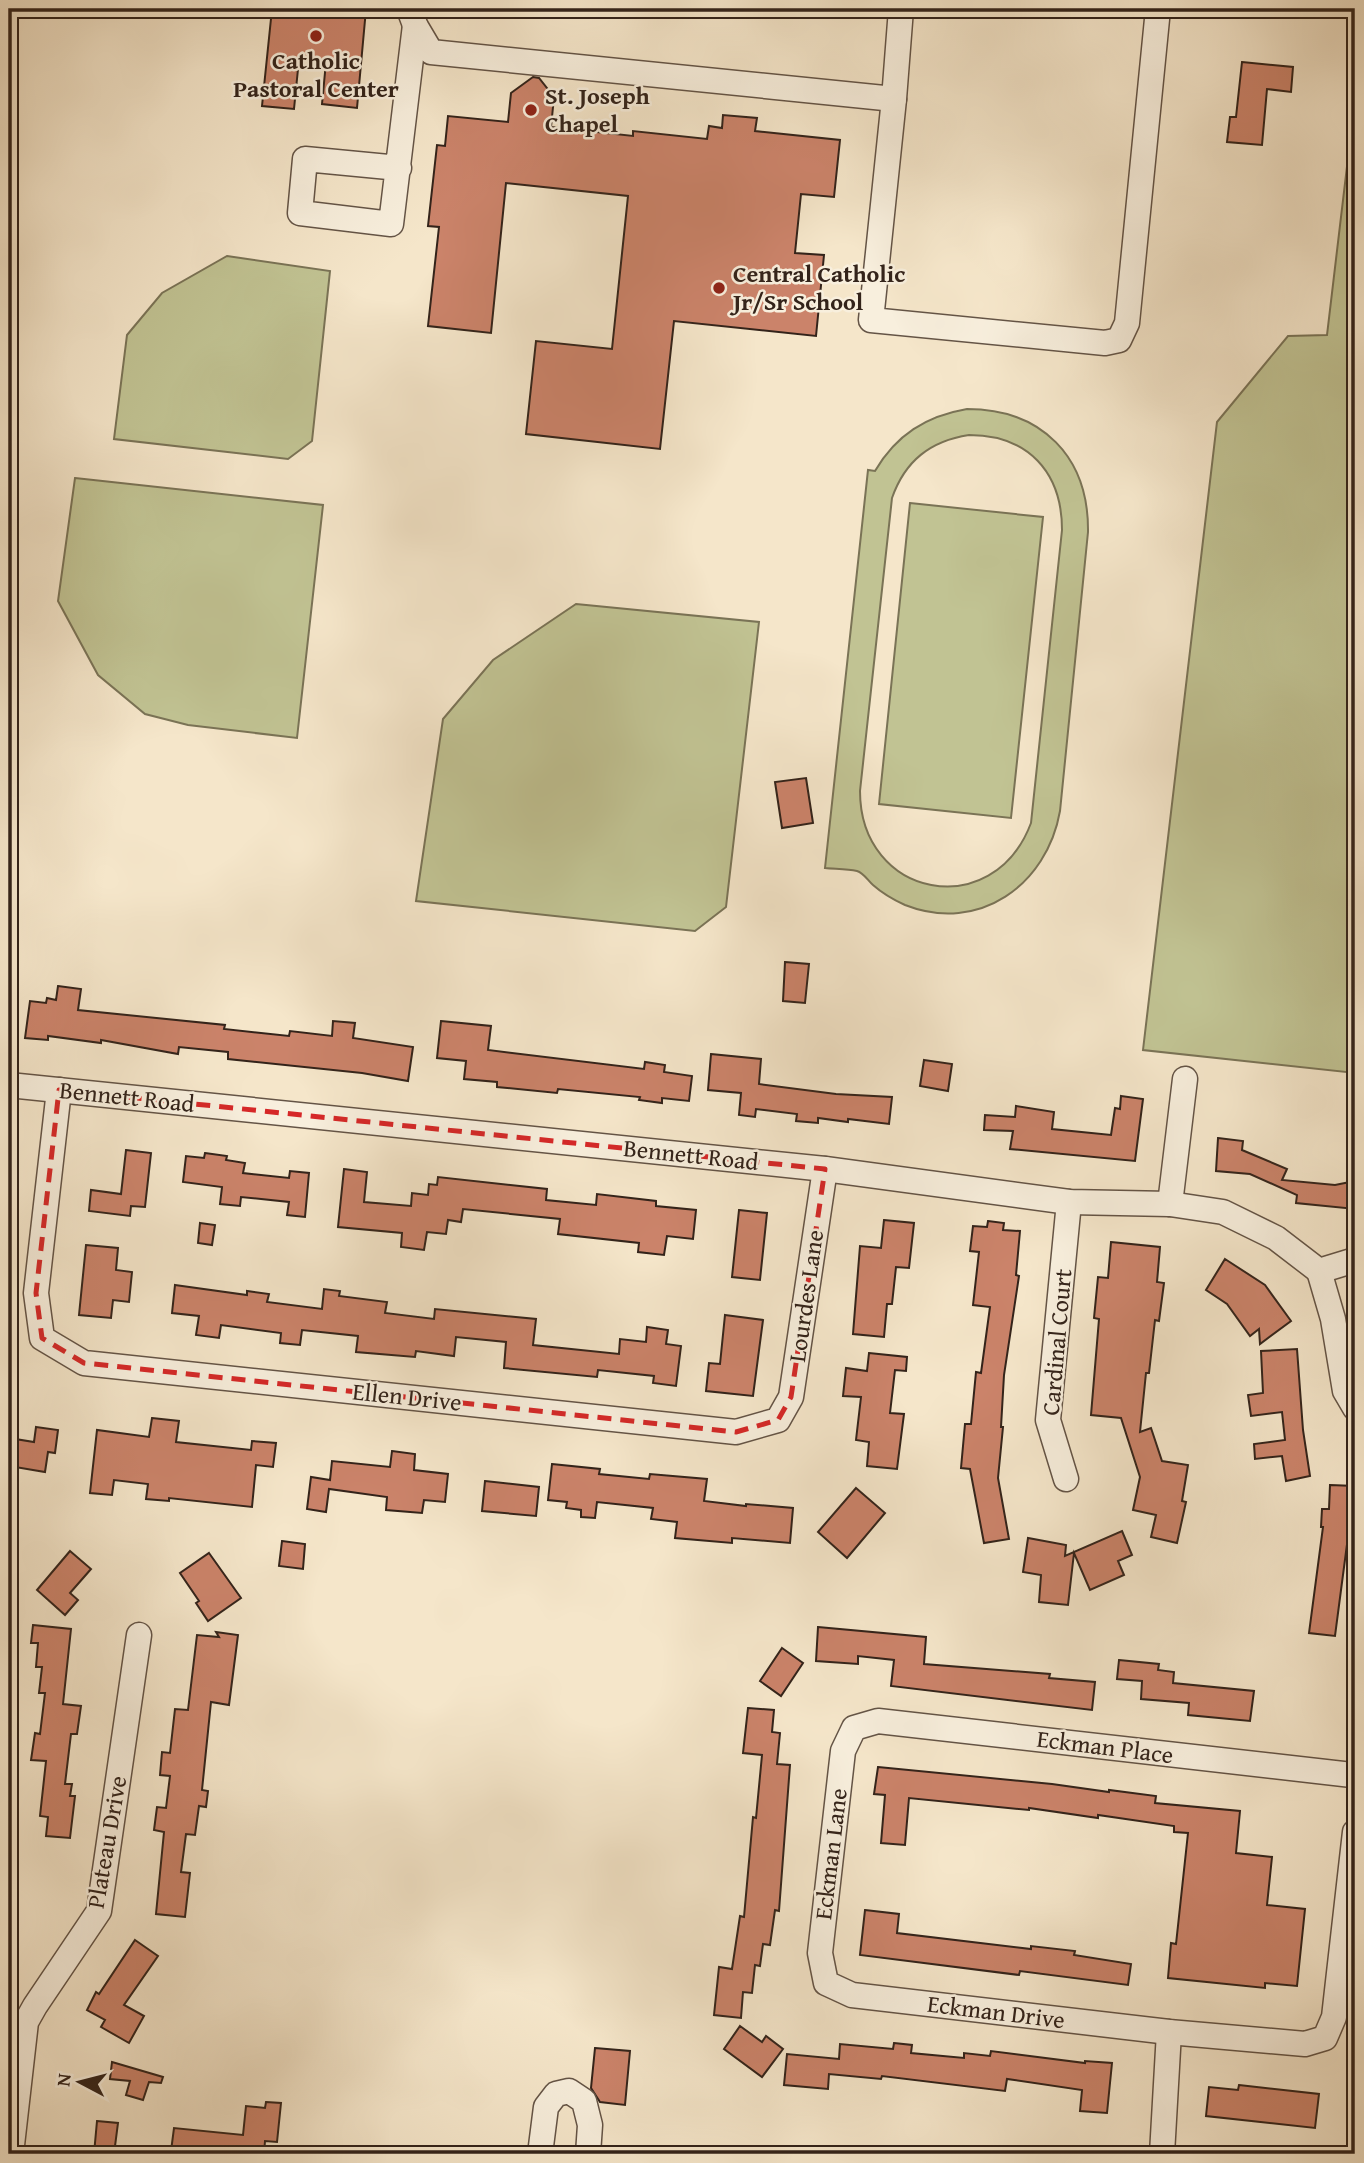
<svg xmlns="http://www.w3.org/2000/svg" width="1364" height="2163" font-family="'Gentium Book Plus',serif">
<rect width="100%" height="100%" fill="#f5e6ca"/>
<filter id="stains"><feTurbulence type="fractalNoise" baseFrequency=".00286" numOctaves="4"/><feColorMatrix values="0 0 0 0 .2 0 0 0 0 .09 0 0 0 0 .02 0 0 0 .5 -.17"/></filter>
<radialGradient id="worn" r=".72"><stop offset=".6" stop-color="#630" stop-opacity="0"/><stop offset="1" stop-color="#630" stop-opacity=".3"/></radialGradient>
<g fill="#c1c393" stroke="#7a7356" stroke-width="2" fill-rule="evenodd">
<polygon points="1355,99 1355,1073 1143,1050 1217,422 1288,336 1327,335"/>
<polygon points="227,256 330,271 312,441 288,459 114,439 127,335 162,293"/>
<path d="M967 409C1042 409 1089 457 1088 532L1060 811C1047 885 979 934 905 905 894 900 882 893 873 885 868 881 864 873 857 871 847 869 835 869 825 868L868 470 875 471C896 435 926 416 967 409ZM969 435C1028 435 1062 472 1062 530L1031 823C993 924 860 898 860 791L892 498C905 461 930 441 969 435Z"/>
<polygon points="75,478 323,505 297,738 188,725 145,714 98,675 58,601"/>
<polygon points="910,503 1043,517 1011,818 879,804"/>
<polygon points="576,604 759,622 726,907 695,931 416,901 443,719 493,660"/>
</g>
<g fill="#cb836a" stroke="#33231a" stroke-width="2">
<polygon points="272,9 332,13 332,9 366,9 357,108 322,104 326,62 299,59 294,109 262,106"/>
<polygon points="1242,62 1293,67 1291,92 1267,89 1262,145 1227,142 1230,117 1236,117"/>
<polygon points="533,77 539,78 554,97 551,127 633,136 633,131 707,139 709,126 722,128 723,115 757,118 755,131 840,140 834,197 801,194 795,253 824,255 816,336 674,321 660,449 526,434 536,341 612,349 628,196 506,183 491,333 428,326 439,227 428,226 437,145 445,146 448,116 508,122 511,93"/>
<polygon points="806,778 813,823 782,828 775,782"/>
<polygon points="785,962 809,964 805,1003 783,1001"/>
<polygon points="58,986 81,989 78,1010 225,1025 224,1029 289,1036 290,1031 332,1036 333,1021 355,1023 353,1038 413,1047 408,1081 362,1073 228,1059 228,1052 179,1047 178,1054 101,1040 101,1043 48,1036 48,1040 25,1038 30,1001 46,1003 47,998 56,1000"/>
<polygon points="441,1021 491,1026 488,1050 644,1069 645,1062 665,1065 664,1072 692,1076 689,1101 662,1098 662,1103 639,1100 640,1097 558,1089 557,1093 497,1087 497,1082 464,1079 466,1061 437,1058"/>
<polygon points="711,1054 761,1059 759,1084 836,1094 892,1097 889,1124 848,1119 848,1122 818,1118 818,1123 796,1121 797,1114 756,1109 755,1117 739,1115 741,1093 708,1090"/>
<polygon points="924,1060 952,1064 948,1091 920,1086"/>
<polygon points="1121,1096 1143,1099 1135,1161 1010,1149 1013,1131 984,1130 985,1115 1015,1117 1016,1106 1054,1112 1052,1129 1111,1135 1115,1108 1120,1109"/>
<polygon points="1218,1138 1243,1141 1242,1150 1287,1169 1282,1180 1335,1185 1355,1181 1355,1209 1296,1203 1297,1195 1250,1174 1216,1171"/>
<polygon points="126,1150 151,1153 145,1207 131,1206 130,1216 89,1211 91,1190 121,1194"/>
<polygon points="205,1153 227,1156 226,1160 245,1163 243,1173 289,1178 290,1171 309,1173 305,1217 287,1215 289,1202 241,1197 240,1206 220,1204 222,1187 183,1182 186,1156 204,1158"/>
<polygon points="344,1169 367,1172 364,1202 411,1206 412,1193 428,1195 429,1184 437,1185 438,1177 547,1189 546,1200 596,1205 597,1194 656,1201 656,1206 696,1210 693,1239 667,1236 664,1255 638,1252 639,1243 558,1234 560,1219 463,1209 461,1222 448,1220 446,1234 427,1232 424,1250 401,1247 402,1233 338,1227"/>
<polygon points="739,1210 767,1213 760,1280 732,1277"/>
<polygon points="884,1220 914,1223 909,1268 896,1267 892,1304 887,1304 884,1337 853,1334 860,1246 881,1248"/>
<polygon points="988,1221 1004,1223 1003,1230 1020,1231 1016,1275 1019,1276 1004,1375 1001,1427 1003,1427 998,1478 1009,1539 984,1543 970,1469 961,1468 965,1424 971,1424 976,1372 981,1373 990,1307 973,1305 979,1252 970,1251 973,1226 987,1227"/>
<polygon points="200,1223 215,1225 212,1245 198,1243"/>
<polygon points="1111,1242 1160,1247 1157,1282 1164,1283 1159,1321 1155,1320 1149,1373 1146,1373 1140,1432 1151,1428 1162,1461 1188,1465 1182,1501 1186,1502 1177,1543 1151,1537 1156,1515 1133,1510 1140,1477 1121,1418 1091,1415 1099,1319 1094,1318 1098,1277 1108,1278"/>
<polygon points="86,1245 118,1248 116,1270 132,1272 129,1302 113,1300 111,1318 79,1315"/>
<polygon points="1225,1259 1265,1285 1291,1321 1260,1344 1259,1329 1250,1336 1227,1304 1206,1290"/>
<polygon points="175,1285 247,1295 247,1291 269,1294 267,1302 322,1309 324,1289 340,1291 339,1296 387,1302 385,1313 434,1319 435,1309 536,1319 533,1345 619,1354 620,1339 646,1342 647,1327 668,1330 666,1344 681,1346 676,1386 653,1383 654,1376 598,1370 597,1377 504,1368 506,1342 456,1337 454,1356 416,1351 415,1357 356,1352 358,1336 302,1330 300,1345 280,1343 281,1333 221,1325 219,1338 196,1335 199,1316 172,1313"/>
<polygon points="725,1315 763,1320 753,1396 706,1391 709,1363 720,1364"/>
<polygon points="1297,1349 1303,1430 1310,1476 1286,1481 1282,1456 1255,1459 1254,1444 1285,1440 1282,1412 1251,1416 1248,1395 1263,1393 1261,1351"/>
<polygon points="869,1353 907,1357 906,1371 895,1370 890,1413 904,1414 897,1469 867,1466 869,1442 856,1440 861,1397 843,1396 846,1368 867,1371"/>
<polygon points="152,1418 179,1421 176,1442 251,1450 252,1441 276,1443 273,1467 256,1465 252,1507 169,1498 169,1501 146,1499 148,1484 114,1480 112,1495 90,1493 97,1430 149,1437"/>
<polygon points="36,1427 58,1430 55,1453 48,1452 45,1472 9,1466 9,1438 34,1442"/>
<polygon points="392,1451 415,1454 414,1470 448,1474 445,1502 424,1500 422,1513 386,1510 387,1497 329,1489 326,1512 307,1509 311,1477 330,1480 332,1461 390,1467"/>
<polygon points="552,1464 600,1469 599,1474 649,1479 650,1474 707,1479 704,1501 746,1506 746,1504 793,1508 790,1543 732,1538 732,1543 675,1538 677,1522 651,1519 653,1508 597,1502 595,1518 581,1517 581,1510 566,1508 567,1502 548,1500"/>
<polygon points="485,1481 539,1487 536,1516 482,1511"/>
<polygon points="1330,1485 1355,1486 1355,1529 1349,1529 1335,1636 1309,1633 1323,1527 1321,1527 1322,1509 1329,1509"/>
<polygon points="856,1488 885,1513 847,1558 818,1532"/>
<polygon points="1122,1531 1132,1555 1118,1561 1124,1575 1090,1590 1074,1553 1068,1605 1039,1602 1041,1575 1023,1572 1028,1538 1066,1545 1065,1556"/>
<polygon points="282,1541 305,1544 303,1569 279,1566"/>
<polygon points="70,1551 91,1569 70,1593 78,1600 65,1615 37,1590"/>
<polygon points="209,1553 241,1598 208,1621 196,1603 199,1601 180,1573"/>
<polygon points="33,1625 71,1629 63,1704 81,1706 77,1734 71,1734 65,1784 72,1784 70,1796 75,1796 70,1838 46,1836 48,1817 40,1816 46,1761 31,1760 35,1733 40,1734 45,1693 39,1693 42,1667 36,1667 38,1643 31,1643"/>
<polygon points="818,1627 926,1637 924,1664 1050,1674 1049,1678 1095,1682 1092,1710 891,1686 894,1660 858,1656 858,1664 816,1661"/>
<polygon points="216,1632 238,1635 229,1705 211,1702 202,1790 208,1791 206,1807 199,1806 195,1835 186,1834 181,1872 190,1873 185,1917 156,1914 164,1832 154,1830 157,1807 166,1808 170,1776 160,1775 162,1752 170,1753 175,1709 188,1710 197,1635 219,1637"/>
<polygon points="782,1648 803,1663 781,1696 760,1681"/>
<polygon points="1119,1660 1159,1664 1158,1670 1174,1672 1173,1683 1254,1691 1250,1721 1188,1715 1189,1703 1141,1699 1142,1681 1117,1679"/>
<polygon points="748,1708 774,1710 772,1732 780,1733 777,1764 790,1765 779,1911 775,1910 770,1945 763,1944 760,1966 755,1965 752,1993 743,1992 741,2018 714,2015 719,1967 732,1969 740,1916 744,1917 753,1817 756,1818 762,1755 743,1753"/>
<polygon points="878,1767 1052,1784 1109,1792 1109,1790 1156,1796 1155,1803 1240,1811 1236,1853 1272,1857 1267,1905 1305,1909 1297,1986 1265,1983 1265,1988 1168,1978 1171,1943 1176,1944 1188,1833 1174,1832 1174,1826 1098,1815 1098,1818 1029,1808 1029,1810 909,1798 905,1845 881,1843 885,1795 874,1794"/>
<polygon points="865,1910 899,1914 897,1933 1031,1949 1031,1946 1075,1951 1074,1955 1131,1964 1128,1985 1020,1971 1019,1975 860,1955"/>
<polygon points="135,1940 158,1956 124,2005 144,2016 129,2043 101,2027 105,2020 87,2010 96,1992 99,1994"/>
<polygon points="740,2026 762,2042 766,2036 783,2049 762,2077 724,2049"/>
<polygon points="894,2043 912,2045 911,2053 964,2058 964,2053 990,2056 991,2051 1085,2063 1085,2061 1112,2063 1107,2113 1080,2111 1082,2090 1007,2079 1005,2091 882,2076 881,2079 829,2074 828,2089 784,2085 787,2054 839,2059 840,2044 893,2049"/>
<polygon points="595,2048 630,2051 625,2105 600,2102 591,2088"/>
<polygon points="112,2062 163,2077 161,2083 149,2082 143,2100 126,2095 130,2081 110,2079"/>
<polygon points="1239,2085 1319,2094 1315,2128 1206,2116 1209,2087 1238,2090"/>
<polygon points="266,2102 281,2103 277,2142 265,2141 264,2154 175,2154 175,2152 171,2151 174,2128 243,2135 246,2106 265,2108"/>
<polygon points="97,2121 118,2123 114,2154 94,2154"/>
</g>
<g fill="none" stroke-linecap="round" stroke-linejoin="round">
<defs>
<g id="minor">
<polyline points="409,9 415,25 431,52 894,99 901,9"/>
<polyline points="894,99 871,320 1105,343 1119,340 1127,323 1158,9"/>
<polyline points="399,168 305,159 300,213 391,224 415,25"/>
<polyline points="9,1085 825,1169 1069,1202 1170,1204 1223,1212 1276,1238 1319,1271 1355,1260"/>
<polyline points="59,1090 36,1293 42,1338 84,1363 736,1432 778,1420 791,1397 825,1169"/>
<polyline points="1170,1204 1185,1079"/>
<polyline points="1319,1271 1333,1319 1345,1391 1355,1408"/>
<polyline points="1066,1479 1048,1420 1069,1202"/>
<polyline points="1355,1772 1352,1775 878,1721 854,1728 843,1751 820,1953 826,1983 852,1995 1169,2032 1305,2044 1325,2038 1334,2017 1355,1832"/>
<polyline points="11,2154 26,2022 35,2006 99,1911 139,1635"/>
<polyline points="540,2154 546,2107 556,2094 569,2091 584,2101 590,2125 588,2154"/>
<polyline points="1162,2154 1169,2032"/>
</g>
</defs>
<use href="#minor" stroke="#645446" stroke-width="27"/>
<use href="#minor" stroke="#f8efdd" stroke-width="24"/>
</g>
<path fill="none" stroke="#d62828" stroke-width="5" stroke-dasharray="14 9" stroke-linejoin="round" d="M59 1090 825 1169 791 1397 778 1420 736 1432 84 1363 42 1338 36 1293Z"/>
<g fill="#8f2418" stroke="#f8efdd" stroke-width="2.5">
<circle cx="316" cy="36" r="7"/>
<circle cx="531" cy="110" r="7"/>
<circle cx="719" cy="288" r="7"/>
</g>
<g text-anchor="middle" stroke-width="5" stroke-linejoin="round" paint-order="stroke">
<g font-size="24" font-weight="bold" fill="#33231a" stroke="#f8efdd" text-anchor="start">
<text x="316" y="69" text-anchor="middle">Catholic<tspan x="316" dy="28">Pastoral Center</tspan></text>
<text x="545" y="104">St. Joseph<tspan x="545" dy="28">Chapel</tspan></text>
<text x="733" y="282">Central Catholic<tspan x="733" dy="28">Jr/Sr School</tspan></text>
</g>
<g font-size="24" fill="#33231a" stroke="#f8efdd">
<text transform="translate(127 1097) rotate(6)" y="8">Bennett Road</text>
<text transform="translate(691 1155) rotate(6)" y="8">Bennett Road</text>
<text transform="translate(806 1296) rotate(-82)" y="8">Lourdes Lane</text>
<text transform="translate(1057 1342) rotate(-85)" y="8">Cardinal Court</text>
<text transform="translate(407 1397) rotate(6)" y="8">Ellen Drive</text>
<text transform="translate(1105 1747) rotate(7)" y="8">Eckman Place</text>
<text transform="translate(107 1842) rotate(-80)" y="8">Plateau Drive</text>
<text transform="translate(831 1854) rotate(-83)" y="8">Eckman Lane</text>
<text transform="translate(996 2012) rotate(7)" y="8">Eckman Drive</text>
</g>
</g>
<rect width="1364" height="2163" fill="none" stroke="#f5e6ca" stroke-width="35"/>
<rect x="10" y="10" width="1343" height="2142" fill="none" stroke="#33231a" stroke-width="3.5"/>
<rect x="18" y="18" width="1329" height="2128" fill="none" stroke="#33231a" stroke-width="2"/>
<g transform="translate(80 2082) rotate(277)" stroke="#f8efdd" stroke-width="5" paint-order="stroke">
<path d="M0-5L12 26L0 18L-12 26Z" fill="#33231a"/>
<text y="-10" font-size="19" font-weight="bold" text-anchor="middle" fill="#33231a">N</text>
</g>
<rect width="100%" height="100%" filter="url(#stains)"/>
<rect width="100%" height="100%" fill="url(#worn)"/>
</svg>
